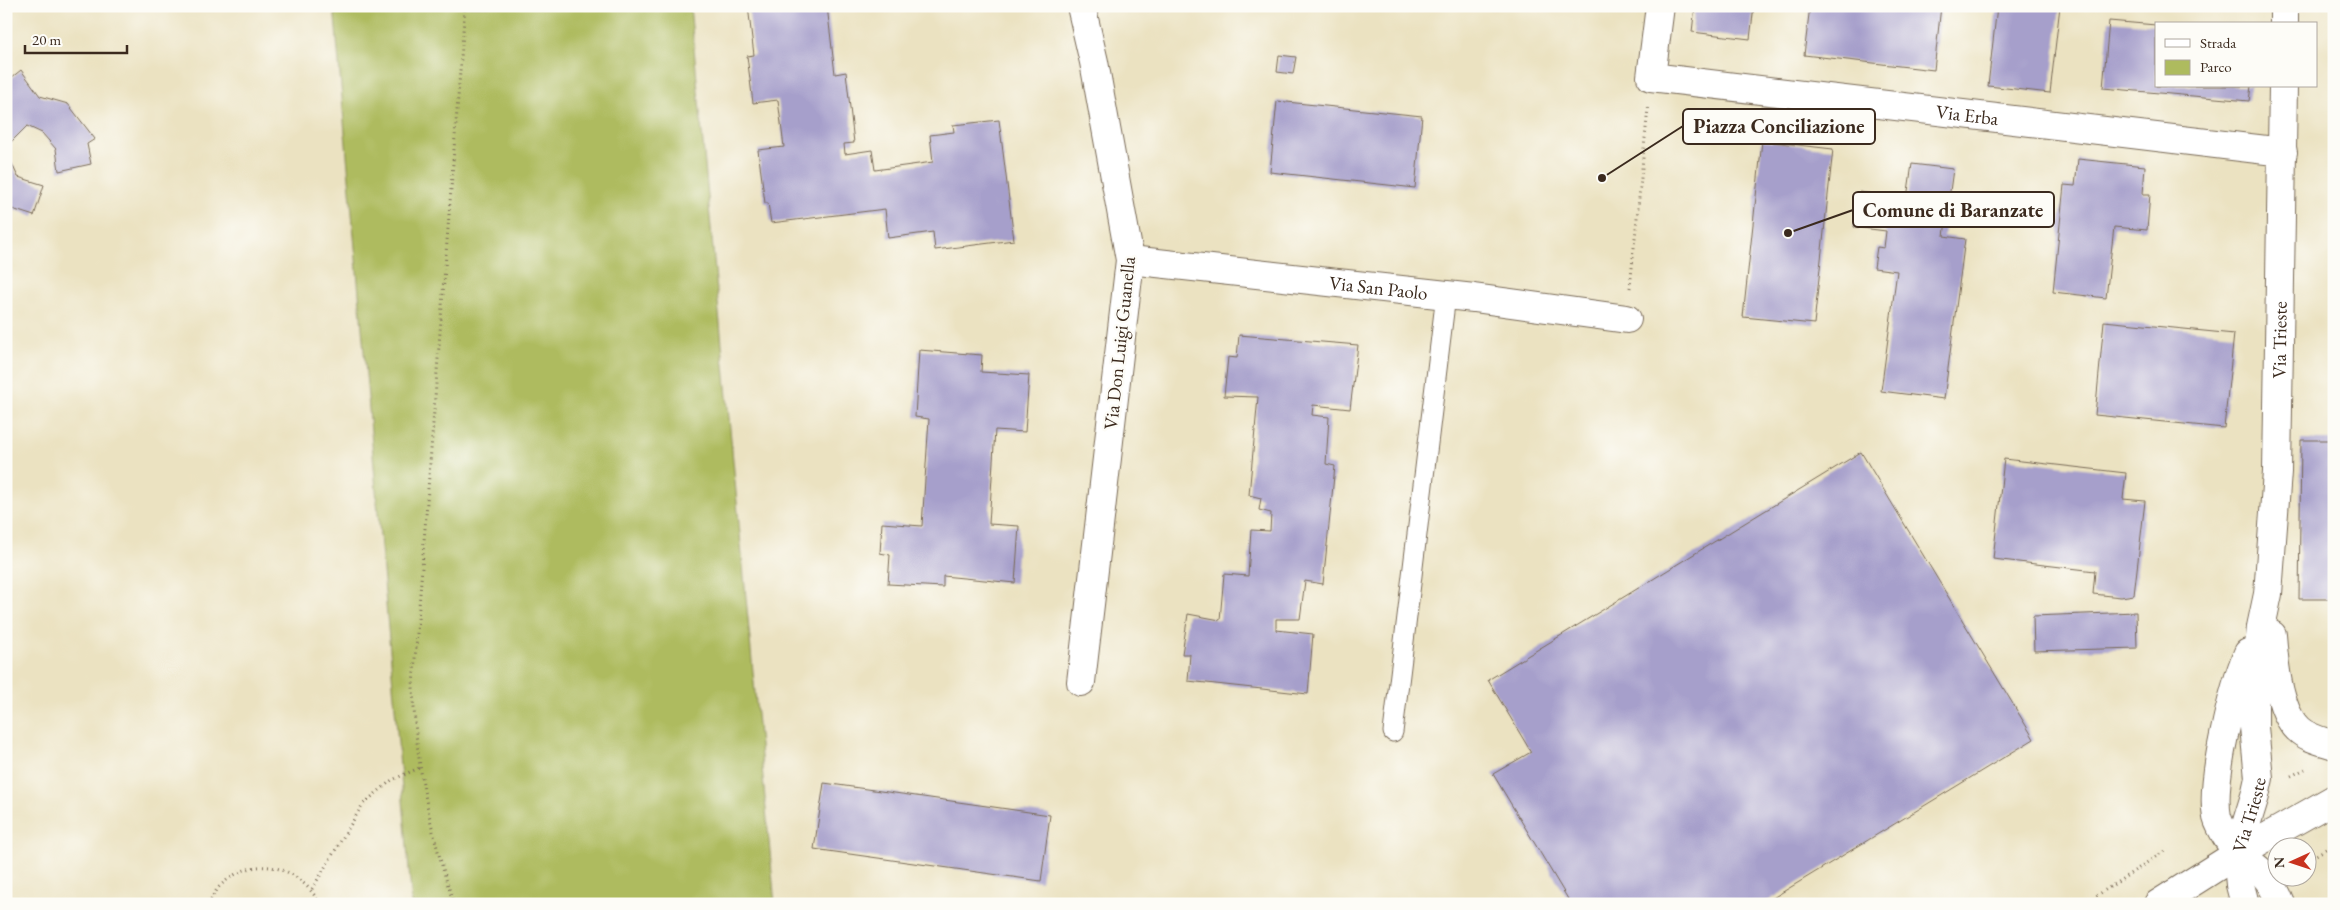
<svg xmlns="http://www.w3.org/2000/svg" width="2340" height="910" font-family="'EB Garamond',serif">
<rect width="100%" height="100%" fill="#fdfcf7"/>
<filter id="ink" filterUnits="userSpaceOnUse"><feTurbulence type="fractalNoise" baseFrequency=".02" numOctaves="2"/><feDisplacementMap in="SourceGraphic" scale="10" xChannelSelector="R" yChannelSelector="G"/><feConvolveMatrix kernelMatrix="1 2 1 2 8 2 1 2 1" color-interpolation-filters="sRGB"/></filter>
<filter id="wash" filterUnits="userSpaceOnUse"><feTurbulence type="fractalNoise" baseFrequency=".0096" numOctaves="4" result="noise"/><feDisplacementMap in="SourceGraphic" scale="20" xChannelSelector="R" yChannelSelector="G"/><feGaussianBlur stdDeviation="1.12" result="paint"/><feColorMatrix in="noise" values="0 0 0 0 0 0 0 0 0 0 0 0 0 0 0 0 0 1.4 0 .05"/><feComposite in="paint" operator="in"/></filter>
<g filter="url(#wash)">
<rect width="100%" height="100%" fill="#ebe2c1"/>
<polygon fill="#aebb5e" stroke="#74723e" points="334,6 690,6 775,904 412,904"/>
<g id="blocks">
<g fill="#a69fcb">
<polygon points="748,6 827,6 835,74 846,72 854,143 844,144 845,154 872,150 875,170 933,162 930,135 954,132 953,125 999,120 1014,240 935,250 933,232 888,238 885,209 771,223 768,203 765,203 758,150 784,147 778,100 753,103 747,56 754,55"/>
<polygon points="1695,6 1754,6 1750,39 1692,32"/>
<polygon points="1810,6 1941,6 1934,70 1804,55"/>
<polygon points="1997,6 2060,6 2050,93 1988,86"/>
<polygon points="2109,21 2156,25 2156,86 2251,86 2249,101 2103,88"/>
<polygon points="1279,55 1296,57 1293,74 1277,72"/>
<polygon points="21,70 40,96 68,104 95,139 87,144 91,164 59,171 56,149 42,133 27,126 6,147 6,82"/>
<polygon points="1277,101 1422,116 1415,188 1270,172"/>
<polygon points="1762,141 1833,149 1814,324 1743,317"/>
<polygon points="6,151 18,177 44,185 34,216 6,207"/>
<polygon points="2078,159 2145,166 2143,194 2150,194 2147,230 2114,227 2106,298 2053,292 2064,185 2075,186"/>
<polygon points="1912,164 1953,169 1944,236 1965,239 1944,399 1881,391 1897,271 1874,268 1877,247 1884,248 1886,231 1854,227 1859,192 1907,198"/>
<polygon points="2104,321 2234,334 2224,428 2095,415"/>
<polygon points="1239,335 1358,345 1350,409 1313,405 1312,415 1329,417 1326,464 1335,466 1323,584 1305,581 1300,619 1276,619 1276,630 1313,634 1308,694 1188,681 1190,654 1182,654 1188,614 1220,620 1224,574 1248,576 1251,530 1270,531 1271,513 1259,510 1261,498 1249,495 1258,397 1224,396 1228,357 1237,358"/>
<polygon points="919,350 982,355 981,372 1029,375 1025,432 995,430 989,524 1019,526 1015,583 943,576 943,587 888,584 890,555 880,553 882,523 922,526 929,419 915,417"/>
<polygon points="2301,440 2334,440 2334,599 2299,599"/>
<polygon points="1861,452 2034,739 1763,904 1571,904 1493,774 1531,752 1488,680"/>
<polygon points="2004,459 2126,473 2123,499 2145,501 2134,595 2121,597 2093,594 2095,571 1993,559"/>
<polygon points="2136,612 2137,648 2034,651 2033,616"/>
<polygon points="824,783 1050,815 1041,881 814,849"/>
</g>
</g>
</g>
<g filter="url(#ink)">
<use href="#blocks" fill-opacity="0" stroke="#796a57" stroke-width="1"/>
<g fill="none" stroke-linecap="round" stroke-linejoin="round">
<defs>
<polyline id="service" points="1393,732 1446,295"/>
<g id="minor">
<polyline points="1081,6 1094,62 1130,260 1081,682"/>
<path id="s1" d="M1660 6 1651 77 2283 152"/>
<polyline points="2284,24 2284,6"/>
<path id="s2" d="M1130 260 1474 298 1627 319"/>
<path d="M2272 635C2274 661 2278 710 2298 729 2307 738 2322 741 2334 745"/>
<path id="s3" d="M2237 854 2255 796 2259 778 2254 727V702L2261 627 2268 594 2277 472 2283 86"/>
<path d="M2237 854C2231 843 2220 829 2217 817 2210 781 2233 687 2248 653"/>
</g>
<polyline id="tertiary" points="2158,904 2237,854"/>
<g id="secondary">
<polyline points="2237,854 2334,799"/>
<path d="M2237 854C2261 869 2270 877 2281 904"/>
<polyline points="2237,854 2240,885 2245,904"/>
</g>
</defs>
<use href="#service" stroke="#796a57" stroke-width="21"/>
<use href="#minor" stroke="#796a57" stroke-width="30"/>
<use href="#tertiary" stroke="#796a57" stroke-width="30"/>
<use href="#secondary" stroke="#796a57" stroke-width="30"/>
<g stroke="#796a57" stroke-width="3" stroke-dasharray="1 4" stroke-linecap="butt">
<polyline points="1630,288 1648,108"/>
<polyline points="2291,776 2305,769"/>
<polyline points="2308,860 2334,844"/>
<polyline points="312,889 363,804 392,780 419,768"/>
<path d="M208 904C212 898 215 890 221 885 255 853 298 865 320 904"/>
<path d="M454 904C430 832 415 761 413 685L465 6"/>
<polyline points="2084,904 2166,850"/>
</g>
<use href="#service" stroke="#fff" stroke-width="19"/>
<use href="#minor" stroke="#fff" stroke-width="28"/>
<use href="#tertiary" stroke="#fff" stroke-width="28"/>
<use href="#secondary" stroke="#fff" stroke-width="28"/>
</g>
</g>
<g text-anchor="middle" stroke-width="5" stroke-linejoin="round" paint-order="stroke">
<g font-size="19" fill="#3b2a1e" stroke="#fdfcf7">
<text dy="7" stroke="none"><textPath href="#s1" startOffset="390">Via Erba</textPath></text>
<text dy="7" stroke="none"><textPath href="#s2" startOffset="250">Via San Paolo</textPath></text>
<text dy="7" stroke="none"><textPath href="#s3" startOffset="519">Via Trieste</textPath></text>
<text transform="translate(1119 343) rotate(-84)" y="7">Via Don Luigi Guanella</text>
<text dy="7" stroke="none"><textPath href="#s3" startOffset="41">Via Trieste</textPath></text>
</g>
</g>
<path fill="none" stroke="#3b2a1e" stroke-width="2" d="M1602 178L1683 126M1788 233L1853 210"/>
<g fill="#3b2a1e" stroke="#fdfcf7" stroke-width="2">
<circle cx="1602" cy="178" r="5"/>
<circle cx="1788" cy="233" r="5"/>
</g>
<g fill="#fdfcf7" stroke="#3b2a1e" stroke-width="2">
<rect x="1683" y="109" width="192" height="35" rx="5"/>
<rect x="1853" y="192" width="201" height="35" rx="5"/>
</g>
<g font-size="20" text-anchor="middle" font-weight="bold" fill="#3b2a1e">
<text x="1779" y="133">Piazza Conciliazione</text>
<text x="1953" y="217">Comune di Baranzate</text>
</g>
<rect width="2340" height="910" fill="none" stroke="#fdfcf7" stroke-width="25"/>
<rect x="2155" y="22" width="162" height="65" fill="#fdfcf7" stroke="#afa8a0"/>
<rect x="2165" y="39" width="25" height="8" fill="#ffffff" stroke="#afa8a0"/>
<text x="2200" y="48" font-size="15" fill="#3b2a1e">Strada</text>
<rect x="2165" y="60" width="25" height="15" fill="#aebb5e" stroke="#afa8a0"/>
<text x="2200" y="72" font-size="15" fill="#3b2a1e">Parco</text>
<g transform="translate(2292 862) rotate(267)"><circle r="24" fill="#fdfcf7" stroke="#afa8a0"/>
<path d="M0-4L9 19L0 12L-9 19Z" fill="#c8321e"/>
<text y="-8" font-size="14" font-weight="bold" text-anchor="middle" fill="#3b2a1e">N</text>
</g>
<path d="M25 45v8h102v-8" fill="none" stroke="#3b2a1e" stroke-width="2.5"/>
<text x="32" y="45" font-size="15" fill="#3b2a1e" stroke="#fdfcf7" stroke-width="4" paint-order="stroke">20 m</text>
</svg>
